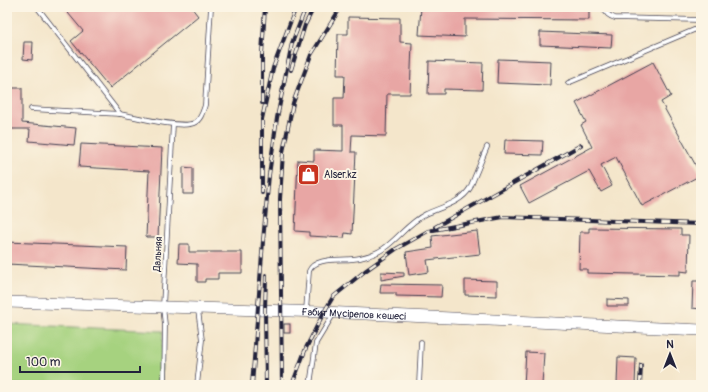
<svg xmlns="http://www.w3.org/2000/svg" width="708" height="392" font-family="Pangolin,sans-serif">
<rect width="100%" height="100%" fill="#fcf5e5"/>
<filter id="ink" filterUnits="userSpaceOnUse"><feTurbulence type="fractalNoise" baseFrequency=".025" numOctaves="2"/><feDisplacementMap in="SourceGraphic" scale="8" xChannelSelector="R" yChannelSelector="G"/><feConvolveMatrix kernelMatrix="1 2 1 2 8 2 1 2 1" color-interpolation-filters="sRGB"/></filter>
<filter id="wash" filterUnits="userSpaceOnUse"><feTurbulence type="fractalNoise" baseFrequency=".012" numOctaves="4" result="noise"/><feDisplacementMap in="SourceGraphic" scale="16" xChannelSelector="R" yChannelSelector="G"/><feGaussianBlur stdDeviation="0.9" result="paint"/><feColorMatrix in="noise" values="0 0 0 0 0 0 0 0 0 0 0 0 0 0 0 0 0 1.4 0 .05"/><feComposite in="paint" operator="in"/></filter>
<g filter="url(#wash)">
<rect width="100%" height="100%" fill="#f4e6cb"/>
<polygon fill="#a6d27f" stroke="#647a5d" points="7,324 163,331 161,385 7,385"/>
<g id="blocks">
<g fill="#e8a6a4">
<polygon points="63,7 191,7 198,16 110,88 71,41 83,31"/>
<polygon points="421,7 589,7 589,20 465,19 465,37 419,35"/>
<polygon points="348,17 400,18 400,42 412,43 410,94 387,94 386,136 352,135 351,152 356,152 352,234 345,233 344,238 309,236 309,232 295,231 298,160 314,161 314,150 343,151 343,125 334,125 334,98 344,98 345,75 337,75 338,34 348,34"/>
<polygon points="540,32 612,35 611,48 540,45"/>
<polygon points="24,42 33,42 32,60 23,59"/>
<polygon points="498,59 551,61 550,85 497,83"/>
<polygon points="429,61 483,63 482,90 444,89 444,94 428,94"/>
<polygon points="653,62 671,96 661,102 701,175 642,206 616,157 601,165 612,186 601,192 589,171 529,203 520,186 592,147 581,125 586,122 576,103"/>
<polygon points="7,88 22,88 22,123 76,128 74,145 29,141 30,129 7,129"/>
<polygon points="505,140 543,141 542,155 504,154"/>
<polygon points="81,144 162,148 158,237 146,237 149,171 79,167"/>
<polygon points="183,167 193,168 193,194 183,194"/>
<polygon points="589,228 681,229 681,235 689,235 688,272 680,271 680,275 587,273 587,269 579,269 580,232 589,232"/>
<polygon points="477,231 480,254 427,260 429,272 409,275 406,252 433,248 432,236"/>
<polygon points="7,242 127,247 126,270 7,264"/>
<polygon points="179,244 189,244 189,252 242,252 242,273 218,273 218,279 205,279 205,282 197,282 197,264 178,263"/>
<polygon points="381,272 404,273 404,276 381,280"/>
<polygon points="465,280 497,281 497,296 465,295"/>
<polygon points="693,281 701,281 701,309 692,308"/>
<polygon points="381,284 442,285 441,297 396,296 396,293 380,293"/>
<polygon points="607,299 629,300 629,306 607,306"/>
<rect x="284" y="324" width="6" height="9"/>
<polygon points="526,352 544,353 542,385 524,385"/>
<polygon points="618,357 636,358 635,385 617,385"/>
</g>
</g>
</g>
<g filter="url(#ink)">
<use href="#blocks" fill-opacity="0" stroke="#423f51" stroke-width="1"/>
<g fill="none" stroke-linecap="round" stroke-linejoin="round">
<defs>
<g id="lane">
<path d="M37 7 120 114C136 117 181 129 194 123 201 120 203 111 205 105L211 7"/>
<path d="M603 7C606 14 609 16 615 18L701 20"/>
<polyline points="568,83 701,27"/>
<polyline points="31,109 120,114"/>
<path d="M306 311 309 271C316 255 345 262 360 258 368 256 376 254 383 249 398 239 409 222 426 214 441 207 461 203 470 188L487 147"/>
<polyline points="164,385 165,325 163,307 173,124"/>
<polyline points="197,385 202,340 198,310"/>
<polyline points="310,385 316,343 333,315"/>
<polyline points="419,385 421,342"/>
</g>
<g id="secondary">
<path id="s1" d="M7 302 324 312 701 330"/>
</g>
</defs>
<use href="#lane" stroke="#423f51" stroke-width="5.5"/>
<use href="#secondary" stroke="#423f51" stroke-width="12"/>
<use href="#lane" stroke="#fff" stroke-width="4"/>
<use href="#secondary" stroke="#fff" stroke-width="11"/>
<defs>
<g id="rail">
<polyline points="291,70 305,25 314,7"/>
<polyline points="262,103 262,54 265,7"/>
<polyline points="262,193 262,119 273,68 296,7"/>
<polyline points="435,227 581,145"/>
<polyline points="266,275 265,310 266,385"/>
<polyline points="252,385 263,241 269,175 277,118 292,43 306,7"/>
<polyline points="282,385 280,199 283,152 293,103 311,55 341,7"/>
<polyline points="292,385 306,348 324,312 333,297 365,271 396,249 428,231 503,217 700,224"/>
<polyline points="640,385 641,365"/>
</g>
</defs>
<use href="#rail" stroke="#22223b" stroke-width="4"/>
<use href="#rail" stroke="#fcf5e5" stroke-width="2.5" stroke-dasharray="8" stroke-linecap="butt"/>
</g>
</g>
<defs>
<symbol id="shop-square" viewBox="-11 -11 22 22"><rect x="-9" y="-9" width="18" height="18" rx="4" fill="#c8321e" stroke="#fcf5e5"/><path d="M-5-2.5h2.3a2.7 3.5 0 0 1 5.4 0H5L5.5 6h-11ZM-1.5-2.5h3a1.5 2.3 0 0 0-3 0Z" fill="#fff"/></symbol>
</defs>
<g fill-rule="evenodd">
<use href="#shop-square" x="296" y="162" width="25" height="25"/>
</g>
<g text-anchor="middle" stroke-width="4" stroke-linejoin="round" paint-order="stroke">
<g font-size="10" fill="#22223b" stroke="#fcf5e5" text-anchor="start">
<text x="324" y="178">Alser.kz</text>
</g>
<g font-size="10" fill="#22223b" stroke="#fcf5e5">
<text transform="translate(157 254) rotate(-87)" y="4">Дальняя</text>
<text dy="4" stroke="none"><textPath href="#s1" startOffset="347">Ғабит Мүсірепов көшесі</textPath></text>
</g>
</g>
<rect width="708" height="392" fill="none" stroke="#fcf5e5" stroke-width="24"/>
<g transform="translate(670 354)" stroke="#fcf5e5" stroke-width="3" paint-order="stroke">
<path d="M0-3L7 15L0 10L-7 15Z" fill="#22223b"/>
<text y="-6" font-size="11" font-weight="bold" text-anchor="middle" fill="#22223b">N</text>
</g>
<path d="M20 366v6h120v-6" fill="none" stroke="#22223b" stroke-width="2"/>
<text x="26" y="366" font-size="12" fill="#22223b" stroke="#fcf5e5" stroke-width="3" paint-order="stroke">100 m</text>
</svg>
